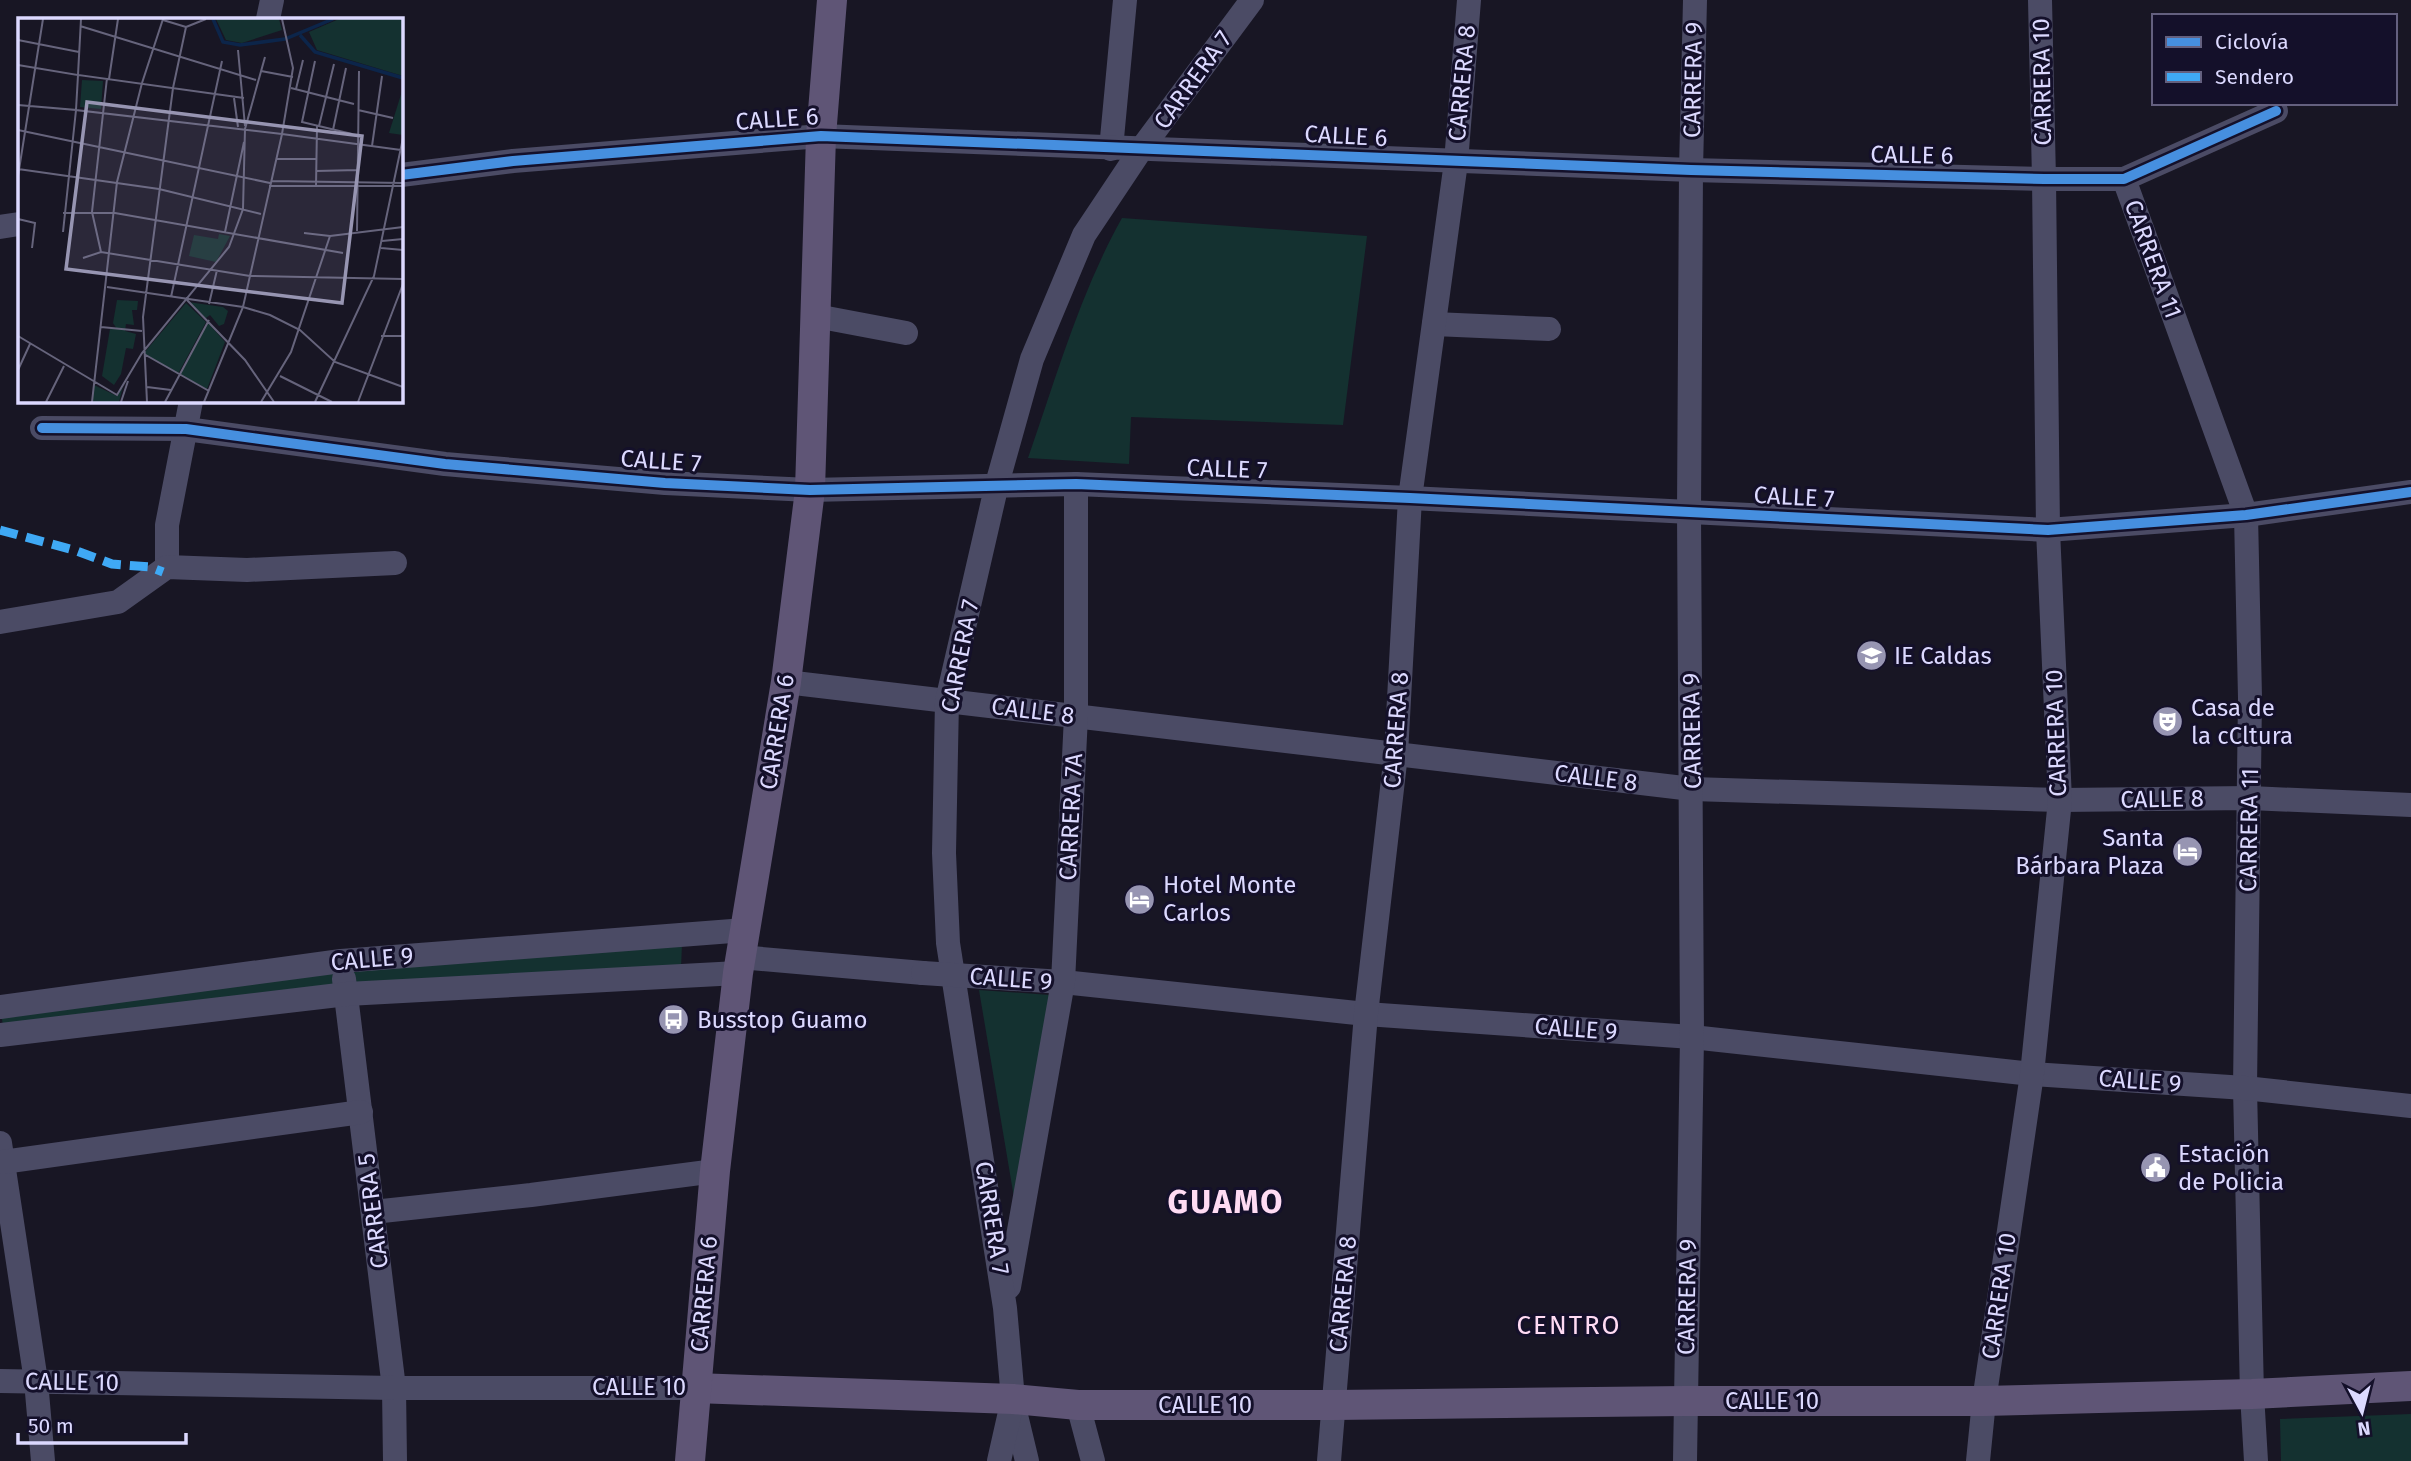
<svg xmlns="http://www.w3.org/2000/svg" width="2411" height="1461" font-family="'Fira Sans',sans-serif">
<rect width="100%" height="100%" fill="#181624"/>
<g fill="#143130">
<path d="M1122 218 1367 236 1343 425 1131 417 1129 464 1028 458C1056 378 1080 293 1122 218Z"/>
<polygon points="682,944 681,968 352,989 351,967"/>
<polygon points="334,970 338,990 4,1031 1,1014"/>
<polygon points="979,990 1050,995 1020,1233"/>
<polygon points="2411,1414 2411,1461 2281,1461 2280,1419"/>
</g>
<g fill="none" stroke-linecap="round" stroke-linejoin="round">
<g stroke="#4b4b65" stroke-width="24">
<polyline points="268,19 272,0"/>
<polyline points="1111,149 1125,0"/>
<polyline points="401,175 513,161 821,136 1691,170 2044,179 2124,179 2276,111"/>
<polyline points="2124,179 2246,515 2250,698 2245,1088 2252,1394 2256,1461"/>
<polyline points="0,227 19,224"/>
<polyline points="816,316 906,333"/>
<polyline points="1434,324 1549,329"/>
<polyline points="42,428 186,429 445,464 665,483 810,490 1076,484 1410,498 2048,530 2246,515 2411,492"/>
<polyline points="167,567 167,525 191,401"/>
<polyline points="0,622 118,602 167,567 247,570 395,563"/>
<polyline points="786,682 1692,789 2060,800 2250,798 2411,805"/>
<polyline points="740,957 923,973"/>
<polyline points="1000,978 1063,982 1366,1014 1692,1037 2032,1074 2245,1088 2411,1106"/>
<polyline points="344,979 394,1388 395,1461"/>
<polyline points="0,1007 341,961 745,930"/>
<polyline points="0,1035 347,994 738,973"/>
<polyline points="0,1143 36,1381 43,1461"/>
<polyline points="3,1162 361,1112"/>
<polyline points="373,1212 531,1195 715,1171"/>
<polyline points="1009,1287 1063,982 1076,716 1076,484"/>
<polyline points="0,1381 394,1388 695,1388"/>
<polyline points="1078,1405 1093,1461"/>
<polyline points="1014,1407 1027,1461"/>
<polyline points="999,1461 1013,1399 1005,1308 948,943 944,853 947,701 997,484 1032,359 1084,235 1142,148 1252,0"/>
<polyline points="1329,1461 1366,1014 1396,754 1410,498 1456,162 1469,0"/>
<polyline points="1685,1461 1692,1037 1689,512 1691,170 1695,0"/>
<polyline points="1978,1461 1984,1401 2032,1074 2060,800 2048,530 2044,179 2040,0"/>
</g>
<g stroke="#5f5576" stroke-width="30">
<polyline points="695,1388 1013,1399 1078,1405 1334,1405 1685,1401 1984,1401 2252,1394 2411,1386"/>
<polyline points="690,1461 715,1171 738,973 786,682 810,490 821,136 832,0"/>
</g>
<polyline stroke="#4b4b65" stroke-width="24" points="923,973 1000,978"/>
<polyline stroke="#3fa9f5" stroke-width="9" stroke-dasharray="18 9" stroke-linecap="butt" points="0,530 77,551 112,564 150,567 163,572"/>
<defs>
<g id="cycleway">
<polyline points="401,175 513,161 821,136 1691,170 2044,179 2124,179 2276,111"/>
<polyline points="42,428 186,429 445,464 665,483 810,490 1076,484 1410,498 2048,530 2246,515 2411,492"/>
</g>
</defs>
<use href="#cycleway" stroke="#14102a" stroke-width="15"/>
<use href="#cycleway" stroke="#468fdf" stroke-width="10"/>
</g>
<defs>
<symbol id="school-disc" viewBox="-11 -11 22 22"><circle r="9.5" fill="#9795b2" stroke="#14102a"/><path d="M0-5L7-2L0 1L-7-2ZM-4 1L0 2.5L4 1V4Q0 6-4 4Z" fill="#fff"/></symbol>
<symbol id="theatre-disc" viewBox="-11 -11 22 22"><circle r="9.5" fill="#9795b2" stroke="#14102a"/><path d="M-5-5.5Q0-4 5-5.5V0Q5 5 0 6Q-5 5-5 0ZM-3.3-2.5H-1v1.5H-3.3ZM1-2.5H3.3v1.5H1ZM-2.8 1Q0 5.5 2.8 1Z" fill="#fff"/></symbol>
<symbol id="hotel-disc" viewBox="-11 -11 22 22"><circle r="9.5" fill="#9795b2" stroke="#14102a"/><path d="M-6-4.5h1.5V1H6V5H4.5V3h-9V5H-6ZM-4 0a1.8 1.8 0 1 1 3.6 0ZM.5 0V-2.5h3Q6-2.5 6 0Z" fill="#fff"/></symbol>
<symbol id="bus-disc" viewBox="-11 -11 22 22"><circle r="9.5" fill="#9795b2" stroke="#14102a"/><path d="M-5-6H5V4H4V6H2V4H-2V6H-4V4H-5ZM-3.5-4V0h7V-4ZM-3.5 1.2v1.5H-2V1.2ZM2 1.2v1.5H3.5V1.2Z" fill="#fff"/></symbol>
<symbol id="civic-disc" viewBox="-11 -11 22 22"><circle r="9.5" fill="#9795b2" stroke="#14102a"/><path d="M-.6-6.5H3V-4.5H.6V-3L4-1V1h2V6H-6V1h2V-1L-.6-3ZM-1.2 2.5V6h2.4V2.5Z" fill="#fff"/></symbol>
</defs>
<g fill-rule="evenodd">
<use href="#school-disc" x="1854" y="638" width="35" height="35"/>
<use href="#theatre-disc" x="2150" y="704" width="35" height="35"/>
<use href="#hotel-disc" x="2170" y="834" width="35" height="35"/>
<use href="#hotel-disc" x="1122" y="882" width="35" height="35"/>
<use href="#bus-disc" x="656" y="1002" width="35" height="35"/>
<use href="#civic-disc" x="2138" y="1150" width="35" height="35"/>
</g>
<g text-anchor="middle" stroke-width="6" stroke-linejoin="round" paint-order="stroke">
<g font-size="24" fill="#dcd9ff" stroke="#14102a">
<text transform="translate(1193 80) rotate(-54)" y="8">CARRERA 7</text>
<text transform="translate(1693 80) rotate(-89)" y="8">CARRERA 9</text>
<text transform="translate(2042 82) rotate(-91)" y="8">CARRERA 10</text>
<text transform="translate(1462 83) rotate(-85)" y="8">CARRERA 8</text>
<text transform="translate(777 119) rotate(-4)" y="8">CALLE 6</text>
<text transform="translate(1346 136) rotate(3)" y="8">CALLE 6</text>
<text transform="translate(1912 155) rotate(1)" y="8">CALLE 6</text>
<text transform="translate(2153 259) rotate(70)" y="8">CARRERA 11</text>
<text transform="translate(661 461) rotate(4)" y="8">CALLE 7</text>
<text transform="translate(1227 469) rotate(2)" y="8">CALLE 7</text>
<text transform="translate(1794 497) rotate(3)" y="8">CALLE 7</text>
<text transform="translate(960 656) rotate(-79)" y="8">CARRERA 7</text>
<text transform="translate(1033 711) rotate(7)" y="8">CALLE 8</text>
<text transform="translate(1396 730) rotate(-86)" y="8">CARRERA 8</text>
<text transform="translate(1692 731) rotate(-91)" y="8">CARRERA 9</text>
<text transform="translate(777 732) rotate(-81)" y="8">CARRERA 6</text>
<text transform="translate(2056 733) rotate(-92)" y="8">CARRERA 10</text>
<text transform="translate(1596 778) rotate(7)" y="8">CALLE 8</text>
<text transform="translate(2162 799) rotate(-1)" y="8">CALLE 8</text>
<text transform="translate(1071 817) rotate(-87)" y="8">CARRERA 7A</text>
<text transform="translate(2249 830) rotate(-89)" y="8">CARRERA 11</text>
<text transform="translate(372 959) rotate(-5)" y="8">CALLE 9</text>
<text transform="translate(1011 979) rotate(4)" y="8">CALLE 9</text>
<text transform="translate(1576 1029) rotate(4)" y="8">CALLE 9</text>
<text transform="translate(2140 1081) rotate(4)" y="8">CALLE 9</text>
<text transform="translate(373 1211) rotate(-97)" y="8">CARRERA 5</text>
<text transform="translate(992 1218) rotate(81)" y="8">CARRERA 7</text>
<text transform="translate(704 1294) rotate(-85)" y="8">CARRERA 6</text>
<text transform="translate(1343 1294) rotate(-85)" y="8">CARRERA 8</text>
<text transform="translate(1999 1296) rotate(-82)" y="8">CARRERA 10</text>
<text transform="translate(1687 1297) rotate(-89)" y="8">CARRERA 9</text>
<text transform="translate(72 1382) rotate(1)" y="8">CALLE 10</text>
<text x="639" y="1395">CALLE 10</text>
<text x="1772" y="1409">CALLE 10</text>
<text x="1205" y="1413">CALLE 10</text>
</g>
<g font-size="24" fill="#dcd9ff" stroke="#14102a" text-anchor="start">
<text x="1894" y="664">IE Caldas</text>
<text x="2191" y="716">Casa de<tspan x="2191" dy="28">la cCltura</tspan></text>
<text x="2164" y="846" text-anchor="end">Santa<tspan x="2164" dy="28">Bárbara Plaza</tspan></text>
<text x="1163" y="893">Hotel Monte<tspan x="1163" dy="28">Carlos</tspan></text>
<text x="697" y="1028">Busstop Guamo</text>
<text x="2178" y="1162">Estación<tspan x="2178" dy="28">de Policia</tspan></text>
</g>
<g font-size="26" letter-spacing="2" fill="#ffdbf3" stroke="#14102a">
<text x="1569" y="1334">CENTRO</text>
</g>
<g font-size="32" font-weight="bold" letter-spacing="2" fill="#ffdbf3" stroke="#14102a">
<text x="1226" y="1213">GUAMO</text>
</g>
</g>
<g transform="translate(18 18)">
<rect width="385" height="385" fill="#181624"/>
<path d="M198 1H261L264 12 224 25 208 22ZM321 1H385V58L299 32 291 14ZM64 62 85 63 83 91 62 89ZM385 70V117L371 115ZM201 216 212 218 198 244 171 238 176 217 200 221ZM99 282 120 283 119 292H114L116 307 108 306 107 313 118 316 115 331 108 330 103 356 96 367 84 358 92 311H99L95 305ZM170 284 205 289 210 293 206 306 201 308 192 297 188 300ZM168 285 188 304 160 356 126 335ZM190 305 207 324 189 371 162 356ZM76 367 99 378 105 368 101 384H74Z" fill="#143130"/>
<path fill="none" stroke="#0c254a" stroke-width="3.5" d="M195 1 205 24 222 27 267 21 315 1M282 17 297 34 385 60"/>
<path fill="none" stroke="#66647c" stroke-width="2" d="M63 1 60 57 226 80M145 2 168 9M62 8 238 62M168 9 188 1M0 22 61 34M220 32 227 108M297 43 284 104 334 116M0 47 60 57 58 92 264 116M243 53 275 59M91 61 100 1M273 70 336 86M278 71 285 42M216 80 220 109M0 87 58 92 45 214M340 92 375 100M301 108 316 46M0 112 252 165M315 112 328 50M264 116 383 132M354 128 364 58M258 141H298M0 151 141 171 243 196M298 153 340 152M0 158 25 1M254 163 385 165M251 168H385M298 168 299 108M45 195H97L325 235M0 201 17 205 14 230M339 213 341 53M207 214 226 124M286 215 312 218 385 209M364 223 385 221M363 230 385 232M83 234 74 194 89 60M65 240 83 234 232 258 385 261M89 269 225 289 252 297 282 312 317 344 385 369M153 279 204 43M169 282 227 342 256 384M191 286 199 252M83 309 124 313M0 318 99 377 124 335 211 229 225 191 227 111 247 39M363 318H385M126 336 191 373M0 352 12 326M262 358 314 384M129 369 153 372M28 384 46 348M74 384 99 164 124 65 145 1M103 384 110 363M129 384 125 299 155 70 168 9M147 384 191 302M186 384 225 289 264 116 275 50 264 1M243 384 273 334 312 218M297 384 356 258 385 120M340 384 385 266"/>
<path fill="#9795b2" fill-opacity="0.15" stroke="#9795b2" stroke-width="3.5" d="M69 84 344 118 324 285 48 251Z"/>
<rect width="385" height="385" fill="none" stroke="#dcd9ff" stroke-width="3.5"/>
</g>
<rect x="2152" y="14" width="245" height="91" fill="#14102a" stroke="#64607f" stroke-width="2"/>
<rect x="2166" y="37" width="35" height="10" fill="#468fdf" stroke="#64607f" stroke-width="2"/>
<text x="2215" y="49" font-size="21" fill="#dcd9ff">Ciclovía</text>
<rect x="2166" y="72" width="35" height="10" fill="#3fa9f5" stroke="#64607f" stroke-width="2"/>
<text x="2215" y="84" font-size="21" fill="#dcd9ff">Sendero</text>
<g transform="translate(2362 1412) rotate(173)" stroke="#14102a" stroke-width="5" paint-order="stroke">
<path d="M0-5L12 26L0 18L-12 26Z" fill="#dcd9ff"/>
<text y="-10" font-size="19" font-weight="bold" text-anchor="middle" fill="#dcd9ff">N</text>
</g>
<path d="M18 1433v10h168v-10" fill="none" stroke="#dcd9ff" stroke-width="3.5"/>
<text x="28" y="1433" font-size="21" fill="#dcd9ff" stroke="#14102a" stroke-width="5" paint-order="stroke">50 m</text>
</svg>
